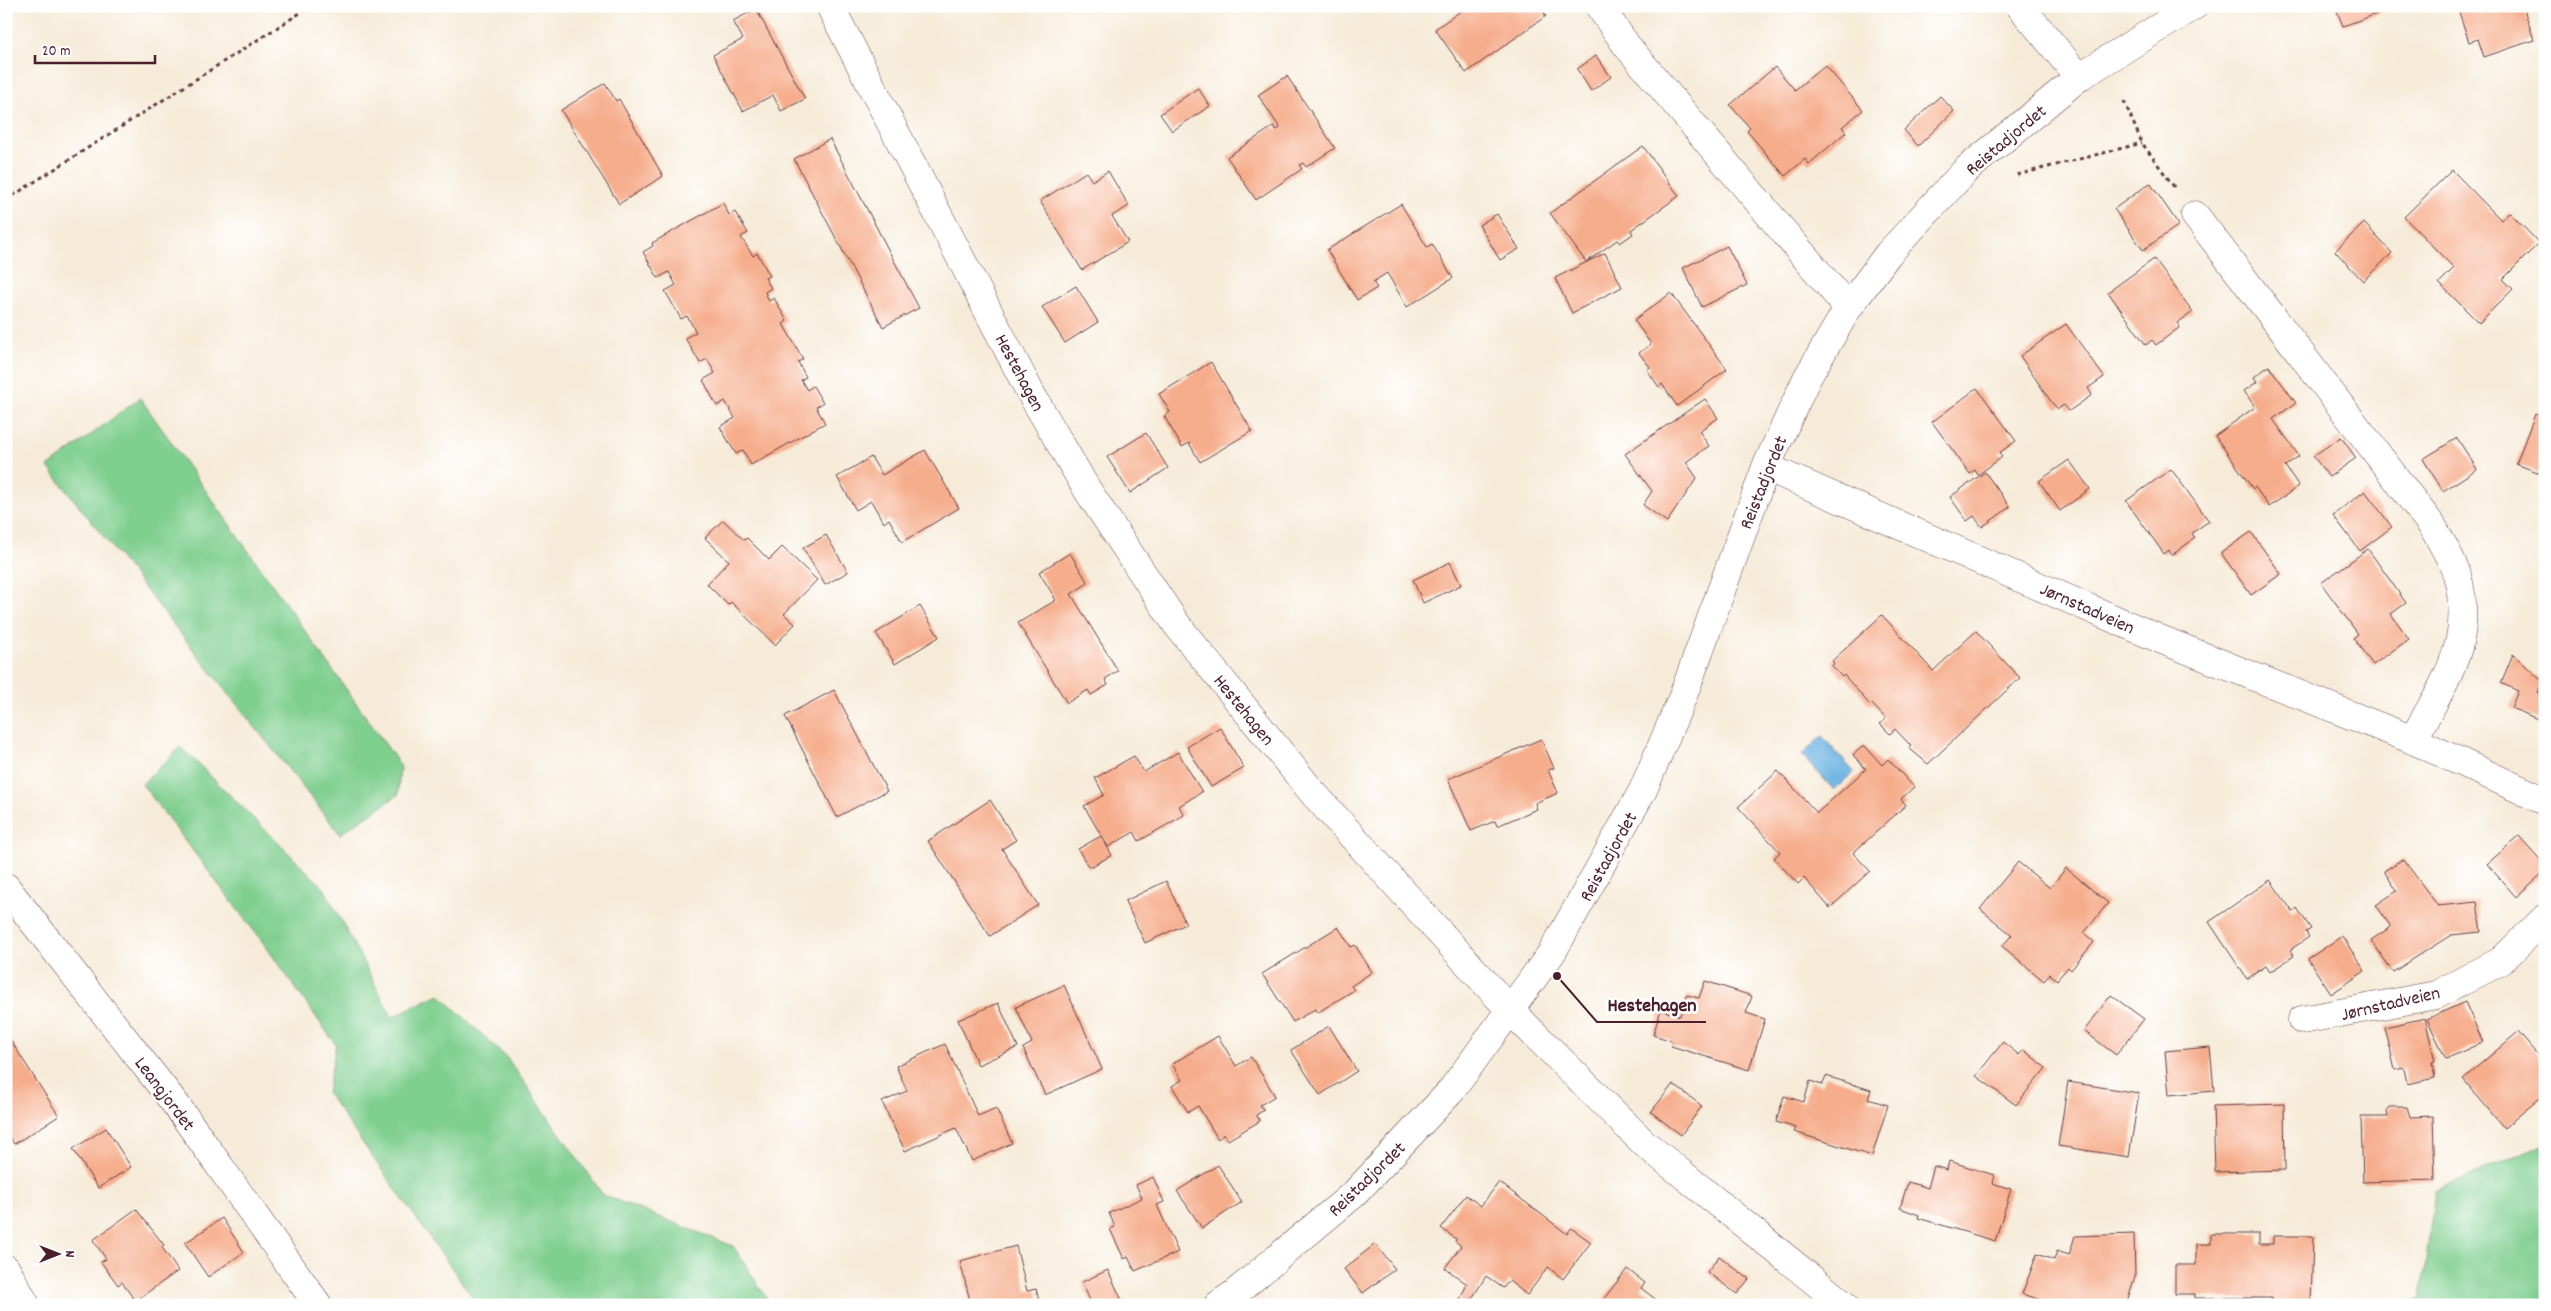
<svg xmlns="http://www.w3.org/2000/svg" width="2551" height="1311" font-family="Dekko,sans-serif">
<rect width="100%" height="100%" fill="#fff"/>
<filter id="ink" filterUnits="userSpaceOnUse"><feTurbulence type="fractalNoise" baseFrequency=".02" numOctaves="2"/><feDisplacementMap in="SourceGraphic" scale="10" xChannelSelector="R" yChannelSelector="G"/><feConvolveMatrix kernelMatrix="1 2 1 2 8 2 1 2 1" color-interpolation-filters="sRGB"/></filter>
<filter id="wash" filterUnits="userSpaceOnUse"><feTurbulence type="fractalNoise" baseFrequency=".0096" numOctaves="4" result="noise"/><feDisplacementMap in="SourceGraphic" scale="20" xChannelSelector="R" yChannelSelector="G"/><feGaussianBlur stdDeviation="1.12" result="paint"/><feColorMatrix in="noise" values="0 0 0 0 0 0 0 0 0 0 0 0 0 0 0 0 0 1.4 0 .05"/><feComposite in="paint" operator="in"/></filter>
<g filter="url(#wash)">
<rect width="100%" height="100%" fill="#f6ebd8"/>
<g fill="#7fcf8f" stroke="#64775d">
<polygon points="140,398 400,765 398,795 340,834 48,467"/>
<polygon points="181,747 324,888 392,1017 439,994 507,1058 603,1195 733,1246 771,1305 478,1305 327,1093 336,1045 267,948 142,784"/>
<polygon points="2545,1144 2545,1305 2401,1305 2421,1298 2435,1191"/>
</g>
<polygon fill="#6ab2e2" stroke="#5a6886" points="1822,736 1854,772 1834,790 1802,755"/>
<g id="blocks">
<g fill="#f6ad8c">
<polygon points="1468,6 1539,6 1546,16 1466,73 1435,29"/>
<polygon points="2335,6 2384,6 2385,11 2343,26"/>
<polygon points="2457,6 2523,6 2534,40 2484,57 2478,39 2469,42"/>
<polygon points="756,9 805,99 781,111 773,95 743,111 713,55 743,39 733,21"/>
<polygon points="1596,56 1611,77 1591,91 1577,69"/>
<polygon points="1825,65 1863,110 1842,127 1846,132 1809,164 1805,159 1785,176 1747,131 1750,128 1730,105 1775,67 1795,90"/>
<polygon points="1287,76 1335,148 1306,167 1303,163 1299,165 1302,169 1256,200 1227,157 1274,126 1276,130 1280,128 1258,95"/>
<polygon points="605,83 616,101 619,99 663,176 619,204 561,110"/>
<polygon points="1198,88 1210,106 1172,131 1160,114"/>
<polygon points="1940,96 1954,111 1918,146 1904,130"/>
<polygon points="830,139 919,308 883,327 794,159"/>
<polygon points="1643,146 1679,196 1631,230 1633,234 1620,243 1617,240 1586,262 1550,213"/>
<polygon points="2452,170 2501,220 2509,212 2539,243 2503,279 2513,289 2479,323 2439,283 2454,268 2404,217"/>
<polygon points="1108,171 1129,206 1112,216 1128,242 1082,270 1040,201 1086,172 1092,181"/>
<polygon points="2150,183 2179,225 2143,250 2114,209"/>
<polygon points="723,203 729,215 735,212 748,233 741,237 753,256 757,253 770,276 765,278 771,288 765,292 769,301 774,298 787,321 783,324 803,359 798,362 806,377 801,380 807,390 813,386 823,403 816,407 825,423 751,465 743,450 736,454 720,427 735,418 725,401 717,406 703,380 715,373 707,359 700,363 685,338 696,332 687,316 681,319 665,291 676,285 669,272 658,278 643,252 653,246 652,243"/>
<polygon points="1401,204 1427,247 1432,244 1453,278 1407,307 1387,273 1373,282 1377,288 1357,300 1327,250"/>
<polygon points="1497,214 1519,249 1500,260 1479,225"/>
<polygon points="2364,223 2392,253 2363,281 2335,251"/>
<polygon points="1727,246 1747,285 1702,307 1683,268"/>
<polygon points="1605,253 1622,287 1572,313 1555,278"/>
<polygon points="2154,259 2193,312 2177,323 2180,327 2156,345 2152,340 2146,345 2108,292"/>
<polygon points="1076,286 1098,322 1065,343 1042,307"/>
<polygon points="1671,293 1727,369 1677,406 1662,384 1659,387 1647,370 1650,367 1639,353 1651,344 1634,320"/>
<polygon points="2066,324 2104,377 2088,388 2092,395 2069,411 2064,405 2058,409 2052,403 2020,356"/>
<polygon points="1211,362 1252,431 1200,462 1189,443 1182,447 1164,416 1170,412 1159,394"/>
<polygon points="2269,366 2296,403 2273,419 2299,456 2285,466 2299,486 2269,507 2255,487 2253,489 2215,436 2255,407 2244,391 2257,382 2254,377"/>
<polygon points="1977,388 2016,441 1999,453 2002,457 1978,475 1975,470 1970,474 1932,422"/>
<polygon points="1705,399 1718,418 1699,431 1709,446 1686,462 1697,478 1667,522 1643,505 1652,491 1625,454"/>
<polygon points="2535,414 2545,418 2545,475 2516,464"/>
<polygon points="1146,433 1168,468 1130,493 1107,457"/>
<polygon points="2341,437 2356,458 2329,477 2313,456"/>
<polygon points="2457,438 2477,469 2443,491 2423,459"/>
<polygon points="925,450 959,508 902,542 889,519 884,523 871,501 856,510 837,477 871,457 882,475"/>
<polygon points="2069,460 2090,489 2060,511 2039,481"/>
<polygon points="2171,469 2209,521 2192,533 2195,538 2172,555 2169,550 2164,554 2126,501"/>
<polygon points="1985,472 2010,507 1982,527 1974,516 1967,521 1950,497"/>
<polygon points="2365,491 2392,527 2360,551 2333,515"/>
<polygon points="723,520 744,540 747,538 769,560 782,547 817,580 784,614 795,624 775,645 731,602 728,605 707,584 729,561 705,538"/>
<polygon points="2251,532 2281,574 2251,595 2221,553"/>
<polygon points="826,535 848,572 825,585 803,548"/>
<polygon points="2368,549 2406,603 2391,614 2409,639 2373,665 2353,638 2358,634 2321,583"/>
<polygon points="1070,553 1088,583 1071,594 1118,671 1105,679 1108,685 1091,695 1088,690 1067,703 1018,623 1056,600 1039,572"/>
<polygon points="1450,562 1461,585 1423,603 1413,580"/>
<polygon points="920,606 939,637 895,664 876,633"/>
<polygon points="1882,615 1933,671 1976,631 2020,678 1928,764 1909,748 1911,746 1895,729 1890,734 1880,724 1886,719 1872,704 1870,705 1844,675 1842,677 1832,666 1834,663 1832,661"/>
<polygon points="2513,654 2543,682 2538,692 2545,698 2545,722 2511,708 2518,691 2501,683"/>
<polygon points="834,690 887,791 837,817 785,716"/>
<polygon points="1220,727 1244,768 1211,787 1187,747"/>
<polygon points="1541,739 1554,768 1548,770 1558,793 1535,803 1537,809 1497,826 1495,821 1471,831 1448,779"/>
<polygon points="1864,745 1882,765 1888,759 1914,787 1901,799 1906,805 1853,853 1870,871 1830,908 1804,878 1798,884 1774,858 1780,852 1738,807 1778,771 1817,813 1866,769 1853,755"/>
<polygon points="1178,752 1202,792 1179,806 1184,815 1139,841 1134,832 1108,847 1084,806 1104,795 1095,778 1134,756 1144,772"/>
<polygon points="990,800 1016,840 1002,849 1038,905 990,936 928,841"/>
<polygon points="1101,836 1112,855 1089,868 1078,849"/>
<polygon points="2519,836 2545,865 2545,871 2516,897 2487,864"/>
<polygon points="2403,859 2438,906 2477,902 2481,932 2451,935 2393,972 2371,940 2391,927 2376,905 2397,891 2384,871"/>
<polygon points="2018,862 2050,888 2066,868 2108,903 2084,933 2094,942 2071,970 2068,967 2057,980 2050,974 2044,981 2002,946 2012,935 1980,909"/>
<polygon points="2270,880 2293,912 2297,908 2311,929 2306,932 2309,937 2290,950 2294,956 2270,972 2266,966 2247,979 2209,922"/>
<polygon points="1166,881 1186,924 1145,943 1125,901"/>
<polygon points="1338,927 1351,947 1355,945 1372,972 1351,986 1354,990 1317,1013 1315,1009 1293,1022 1262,974"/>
<polygon points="2342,936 2365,971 2331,994 2308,959"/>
<polygon points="1705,981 1752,996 1746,1013 1765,1019 1749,1070 1671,1046 1672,1041 1653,1035 1661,1010 1680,1016 1687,995 1699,998"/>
<polygon points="1064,985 1102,1069 1045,1095 1023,1048 1032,1043 1016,1007"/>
<polygon points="2111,995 2144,1019 2116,1055 2084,1031"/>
<polygon points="2465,1002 2483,1042 2446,1059 2427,1019"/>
<polygon points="998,1003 1018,1047 978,1065 958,1020"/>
<polygon points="2425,1018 2435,1061 2432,1062 2435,1078 2407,1084 2404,1068 2395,1070 2385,1027"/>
<polygon points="1329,1026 1357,1071 1320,1095 1291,1050"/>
<polygon points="2518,1032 2545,1064 2545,1094 2504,1128 2463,1079"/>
<polygon points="6,1033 59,1116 14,1144 6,1131"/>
<polygon points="1218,1036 1236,1066 1251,1057 1275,1096 1260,1105 1264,1110 1256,1115 1260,1121 1228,1140 1224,1134 1218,1139 1198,1106 1188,1112 1172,1086 1182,1080 1172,1064"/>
<polygon points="2003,1042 2019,1055 2024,1050 2046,1068 2016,1105 1976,1076"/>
<polygon points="945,1044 978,1116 996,1108 1012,1143 972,1161 956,1128 905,1151 882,1102 907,1091 896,1066"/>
<polygon points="2210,1047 2214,1091 2169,1095 2165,1051"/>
<polygon points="1826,1076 1871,1090 1868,1099 1888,1105 1872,1156 1794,1132 1796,1128 1776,1122 1784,1096 1804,1102 1810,1081 1822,1085"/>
<polygon points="2068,1082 2139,1093 2129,1157 2058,1146"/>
<polygon points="1673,1084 1702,1106 1681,1135 1651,1112"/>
<polygon points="2284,1104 2285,1170 2215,1172 2213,1106"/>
<polygon points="2390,1107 2407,1107 2410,1117 2433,1116 2435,1180 2363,1182 2361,1117 2388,1117 2387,1111"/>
<polygon points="106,1128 131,1167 98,1188 73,1149"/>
<polygon points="1949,1161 1994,1175 1992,1183 2011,1189 1995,1241 1918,1218 1919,1215 1900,1208 1908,1182 1928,1188 1934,1166 1947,1170"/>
<polygon points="1218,1165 1242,1202 1202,1228 1177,1191"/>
<polygon points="1153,1177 1164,1202 1157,1205 1178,1252 1135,1271 1128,1257 1124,1259 1110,1229 1115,1227 1109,1213 1142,1198 1136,1185"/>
<polygon points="1499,1182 1567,1234 1571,1228 1591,1242 1563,1279 1548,1267 1527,1295 1509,1281 1503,1288 1486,1276 1468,1305 1464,1305 1459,1301 1467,1284 1445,1268 1461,1246 1455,1241 1456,1239 1441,1228 1466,1195 1481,1206"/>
<polygon points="136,1209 164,1245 162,1247 178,1271 135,1301 122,1282 118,1285 101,1262 106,1259 93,1240"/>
<polygon points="222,1218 244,1252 208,1277 185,1243"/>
<polygon points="2134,1234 2135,1276 2126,1305 2044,1305 2040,1303 2042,1300 2022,1294 2037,1254 2054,1260 2057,1251 2069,1255 2075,1236"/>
<polygon points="2211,1234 2259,1234 2259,1244 2273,1244 2273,1236 2313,1236 2311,1305 2271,1305 2271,1298 2195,1298 2195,1294 2175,1294 2175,1265 2196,1265 2196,1244 2211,1244"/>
<polygon points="1375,1244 1395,1269 1363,1293 1344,1269"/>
<polygon points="1016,1246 1027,1291 1036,1289 1040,1305 971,1305 960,1261"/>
<polygon points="1719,1256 1749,1279 1737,1294 1707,1272"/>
<polygon points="1627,1269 1645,1283 1641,1288 1663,1305 1599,1305"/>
<polygon points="1108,1270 1124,1305 1092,1305 1082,1282"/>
</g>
</g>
</g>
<g filter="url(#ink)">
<use href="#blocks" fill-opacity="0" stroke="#643e45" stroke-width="1"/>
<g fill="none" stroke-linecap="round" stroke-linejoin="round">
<defs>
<g id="street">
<polyline points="830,6 1030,392 1088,491 1177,625 1313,793 1510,1010 1644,1143 1844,1305"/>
<polyline points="1599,6 1627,46 1848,308"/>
<polyline points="2020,6 2079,77"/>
<path d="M2195 215 2433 527C2441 542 2452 559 2457 575 2476 643 2443 683 2413 740"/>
<polyline points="1766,467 2160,639 2413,740 2545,801"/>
<polyline points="6,887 177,1106 318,1305"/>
<polyline points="2302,1020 2436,995 2501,961 2545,918"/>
<polyline points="6,1269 26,1305"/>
<polyline points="1218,1305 1234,1294 1355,1193 1451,1091 1553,951 1643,790 1683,696 1766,467 1807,378 1848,308 1888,254 1966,170 2079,77 2194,6"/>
</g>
</defs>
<use href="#street" stroke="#643e45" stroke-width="29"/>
<g stroke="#643e45" stroke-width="3" stroke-dasharray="4 4" stroke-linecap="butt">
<polyline points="2124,101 2142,143 2175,188"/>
<polyline points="2017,175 2142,143"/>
<polyline points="6,200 311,6"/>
</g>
<use href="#street" stroke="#fff" stroke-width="28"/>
</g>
</g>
<g text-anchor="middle" stroke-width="5" stroke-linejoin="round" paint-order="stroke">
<g font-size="19" fill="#4a1f2b" stroke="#fff">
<text transform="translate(2005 139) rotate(-40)" y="7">Reistadjordet</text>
<text transform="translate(1021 372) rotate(62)" y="7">Hestehagen</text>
<text transform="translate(1762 482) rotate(-68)" y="7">Reistadjordet</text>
<text transform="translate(2088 607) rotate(24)" y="7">Jørnstadveien</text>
<text transform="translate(1245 709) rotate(51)" y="7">Hestehagen</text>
<text transform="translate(1607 856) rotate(-61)" y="7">Reistadjordet</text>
<text transform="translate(2390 1002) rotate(-13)" y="7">Jørnstadveien</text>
<text transform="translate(166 1093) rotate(53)" y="7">Leangjordet</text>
<text transform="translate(1366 1178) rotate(-44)" y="7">Reistadjordet</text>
</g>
</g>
<path fill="none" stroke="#4a1f2b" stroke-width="2" d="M1557 976L1597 1022H1706"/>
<circle fill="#4a1f2b" stroke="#fff" stroke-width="2" cx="1557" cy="976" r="5"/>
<g font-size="20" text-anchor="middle" font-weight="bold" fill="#4a1f2b" stroke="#fff" stroke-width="5" stroke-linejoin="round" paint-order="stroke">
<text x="1652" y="1011">Hestehagen</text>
</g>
<rect width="2551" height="1311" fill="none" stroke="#fff" stroke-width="25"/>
<g transform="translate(58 1254) rotate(90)" stroke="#ffffff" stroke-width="4" paint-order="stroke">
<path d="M0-4L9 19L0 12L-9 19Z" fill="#4a1f2b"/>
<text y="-8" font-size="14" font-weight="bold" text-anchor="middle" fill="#4a1f2b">N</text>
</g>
<path d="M35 55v8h120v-8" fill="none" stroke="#4a1f2b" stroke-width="2.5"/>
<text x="42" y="55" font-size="15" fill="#4a1f2b" stroke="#ffffff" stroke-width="4" paint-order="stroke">20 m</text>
</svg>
